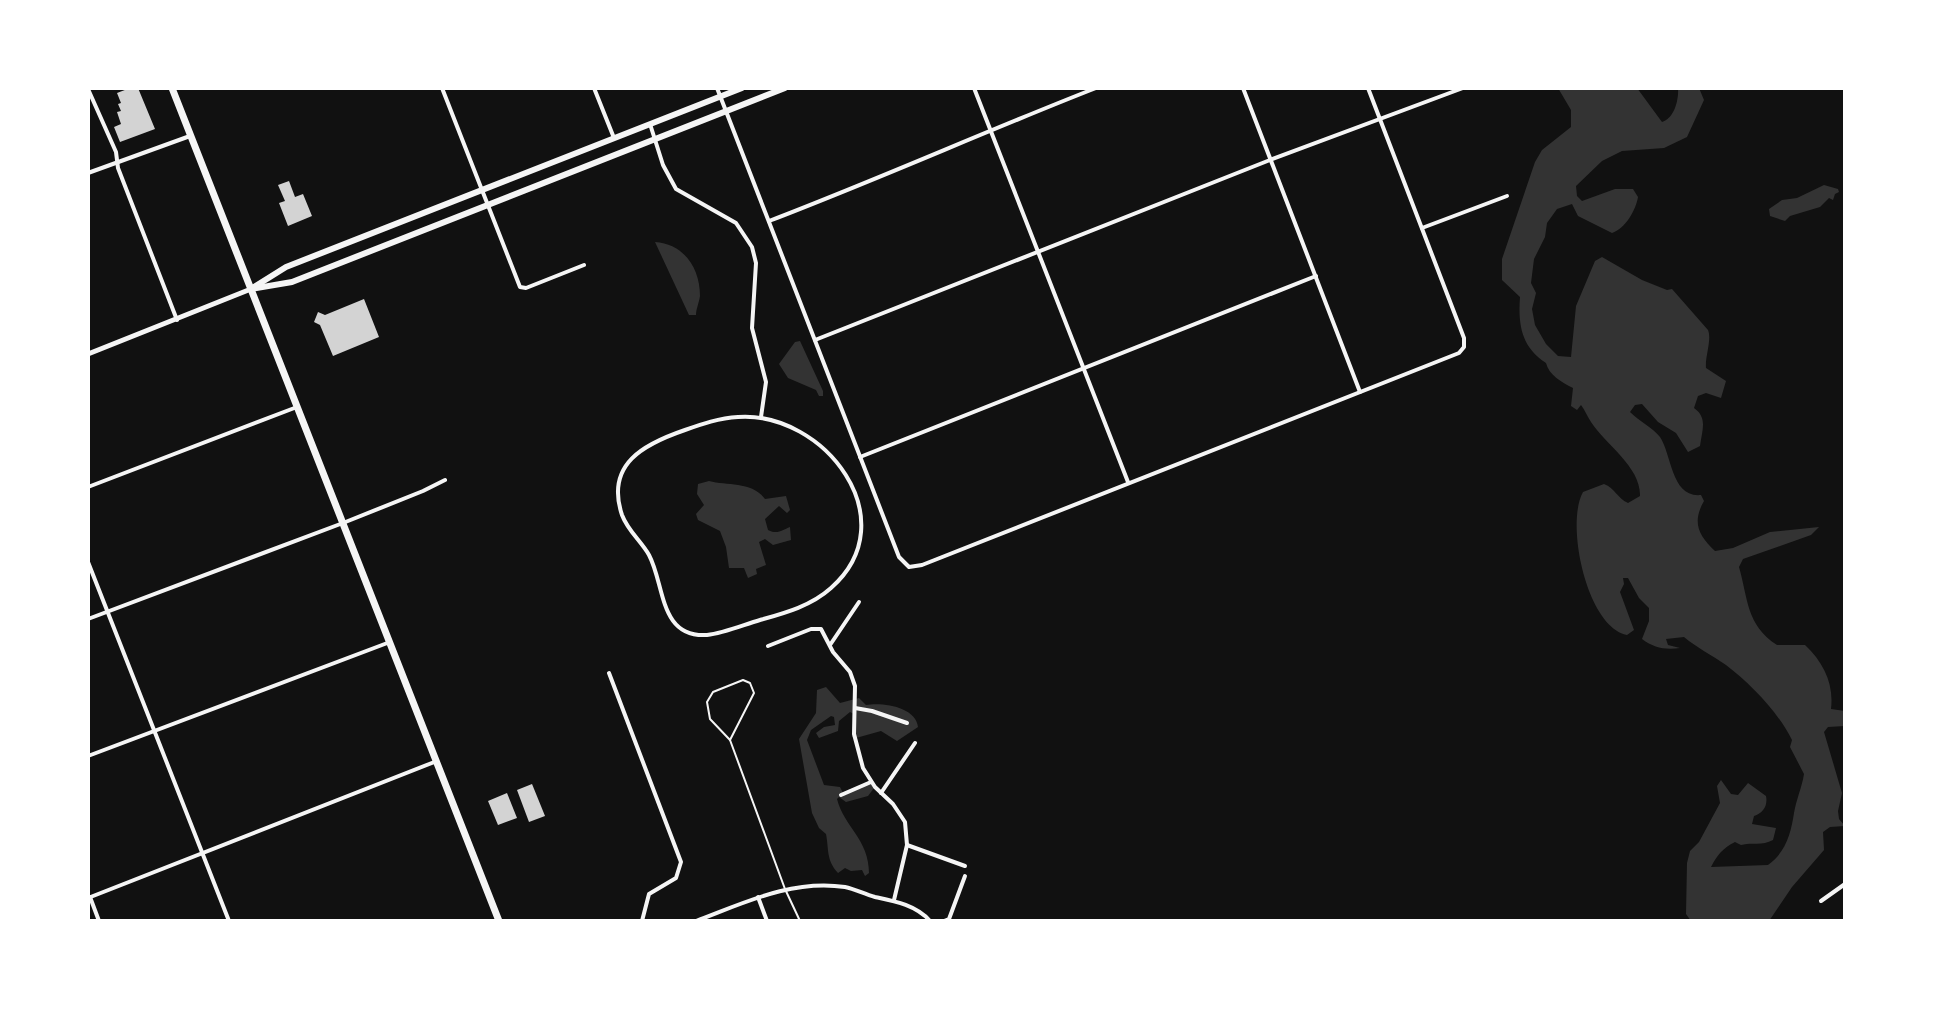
<svg xmlns="http://www.w3.org/2000/svg" width="1933" height="1009" font-family="'Exo 2',sans-serif">
<rect width="100%" height="100%" fill="#111"/>
<g fill="#333">
<path d="M1558 88H1637L1662 122C1674 119 1679 100 1678 88H1699L1704 100 1687 137 1664 148 1622 151 1602 161 1576 186 1577 196 1582 201 1615 189H1633L1638 197C1636 210 1625 229 1612 233L1578 216 1572 204 1557 209 1547 223 1545 237 1534 259 1531 283 1536 293 1532 309 1535 325 1546 344 1558 356 1571 357 1576 306 1595 261 1602 257 1642 280 1667 290 1672 289 1708 330C1712 340 1705 356 1706 368L1726 381 1721 398 1706 393 1698 396 1694 408C1708 418 1702 430 1700 446L1688 452 1676 433 1658 422 1642 404 1635 405 1630 412C1639 421 1653 428 1660 437 1672 455 1671 498 1701 495L1704 501C1692 522 1698 535 1715 551L1733 548 1770 532 1819 527 1811 535 1743 559 1739 567C1748 598 1746 625 1777 645H1805C1824 663 1834 684 1831 709L1845 711V726L1828 727 1824 732 1842 793 1838 811 1839 819 1845 826 1830 827 1823 832 1824 850 1792 887 1769 921H1691L1686 914 1687 863 1690 851 1699 842 1720 803 1717 786 1721 780 1731 794 1738 795 1748 783 1766 796C1768 806 1763 813 1754 816L1752 824 1776 828 1773 840C1762 846 1752 842 1741 845L1735 842C1723 848 1717 855 1711 867L1768 865C1786 852 1791 833 1794 813 1796 800 1802 787 1804 774L1790 747 1792 740C1778 712 1751 684 1726 665 1712 655 1697 648 1684 637L1666 639 1668 645 1680 648C1665 650 1654 648 1642 639L1649 621V608L1639 598 1628 578H1623L1624 584 1620 592 1634 630 1627 635C1587 627 1565 524 1583 492L1604 484C1615 488 1617 498 1628 503L1640 496C1641 467 1606 445 1591 422 1587 416 1585 410 1581 405L1577 410 1571 406 1573 388C1561 382 1549 375 1546 363 1521 347 1518 324 1520 297L1502 280V259L1535 162 1542 150 1571 127V110Z"/>
<polygon points="1824,185 1838,189 1839,192 1835,194 1833,200 1829,198 1820,207 1790,216 1785,221 1770,216 1769,209 1782,200 1797,198"/>
<path d="M655 242C684 244 700 268 700 296 699 303 696 309 696 315H689Z"/>
<polygon points="800,341 823,391 823,396 819,396 816,390 788,378 779,364 795,342"/>
<path d="M709 481C727 486 752 481 765 499L786 496 790 510 787 513 779 506 765 519 768 530C778 535 782 530 790 527L791 540 773 545 765 539 759 542 766 565 756 569 757 574 748 578 744 568H729L726 547 720 531 698 520 696 514 704 505 697 494 698 484Z"/>
<path d="M826 687 840 703 859 698 866 705C883 702 916 707 918 727L897 741 881 731 856 738 852 737 854 714 850 712 839 721 838 731 819 738 816 733 824 727 835 725 834 717 831 716 811 730 807 740 824 785 840 787 843 793 873 782 874 788 868 796 846 802 839 797 837 799C844 827 869 839 869 873L865 876 862 870 851 871 845 868 838 873C826 860 829 849 826 834L819 828 812 813 799 739 816 713 817 690Z"/>
</g>
<g fill="#d3d3d3">
<polygon points="130,88 138,88 155,129 120,142 114,127 121,124 117,112 121,111 118,104 121,103 117,93"/>
<polygon points="289,181 295,197 303,194 312,216 288,226 279,203 285,201 278,185"/>
<polygon points="364,299 379,337 333,356 320,325 314,322 318,312 325,315"/>
<polygon points="532,784 545,816 529,822 517,790"/>
<polygon points="507,793 517,818 498,825 488,801"/>
</g>
<g fill="none" stroke-linecap="round" stroke-linejoin="round">
<g stroke="#f5f5f5" stroke-width="2">
<polygon points="743,680 750,683 754,693 730,740 710,719 707,702 713,692"/>
<polyline points="730,740 785,889 800,921"/>
</g>
<g stroke="#f5f5f5" stroke-width="4">
<polyline points="442,88 520,287 526,288 584,265"/>
<polyline points="594,88 614,138"/>
<polyline points="717,88 899,557 909,567 922,565 1459,353 1464,347 1464,338 1368,88"/>
<polyline points="974,88 1128,482"/>
<polyline points="1243,88 1360,392"/>
<polyline points="88,89 116,152 118,168 177,320"/>
<polyline points="650,124 663,165 676,189 736,223 752,247 756,263 752,328 766,382 761,417"/>
<polyline points="88,173 190,136"/>
<path d="M769 221C879 179 986 131 1096 88"/>
<polyline points="1422,228 1507,196"/>
<polyline points="815,340 1270,160 1463,88"/>
<path d="M738 417C824 411 908 520 831 588 811 606 785 613 760 620 743 625 724 633 707 635 659 638 665 585 649 555 641 541 628 531 622 515 605 464 644 444 685 430 702 424 719 418 738 417Z"/>
<polyline points="860,457 1316,276"/>
<polyline points="88,487 297,407"/>
<polyline points="88,562 229,921"/>
<polyline points="88,619 343,523 423,491 445,480"/>
<polyline points="830,645 859,602"/>
<polyline points="768,646 811,629 821,629 833,652 850,672 855,686 854,734 863,768 875,787 893,804 905,822 907,845 894,900"/>
<polyline points="609,673 681,862 676,878 649,894 642,921"/>
<polyline points="855,708 872,711 907,723"/>
<polyline points="88,756 390,642"/>
<polyline points="881,793 915,743"/>
<polyline points="841,795 871,782"/>
<polyline points="907,845 965,866"/>
<polyline points="90,897 99,921"/>
<polyline points="758,897 767,921"/>
<polyline points="88,898 437,761"/>
<polyline points="1821,901 1845,884"/>
<path d="M696 921C744 903 792 879 845 887 855 889 864 894 875 897 894 901 916 905 930 921"/>
<polyline points="944,921 949,919 965,876"/>
</g>
<polyline stroke="#f5f5f5" stroke-width="5" points="88,354 251,289"/>
<g stroke="#f5f5f5" stroke-width="6">
<polyline points="254,287 286,267 742,88"/>
<polyline points="251,289 292,282 785,88"/>
</g>
<polyline stroke="#f5f5f5" stroke-width="7" points="172,88 499,921"/>
</g>
<rect width="1933" height="1009" fill="none" stroke="#ffffff" stroke-width="180"/>
</svg>
